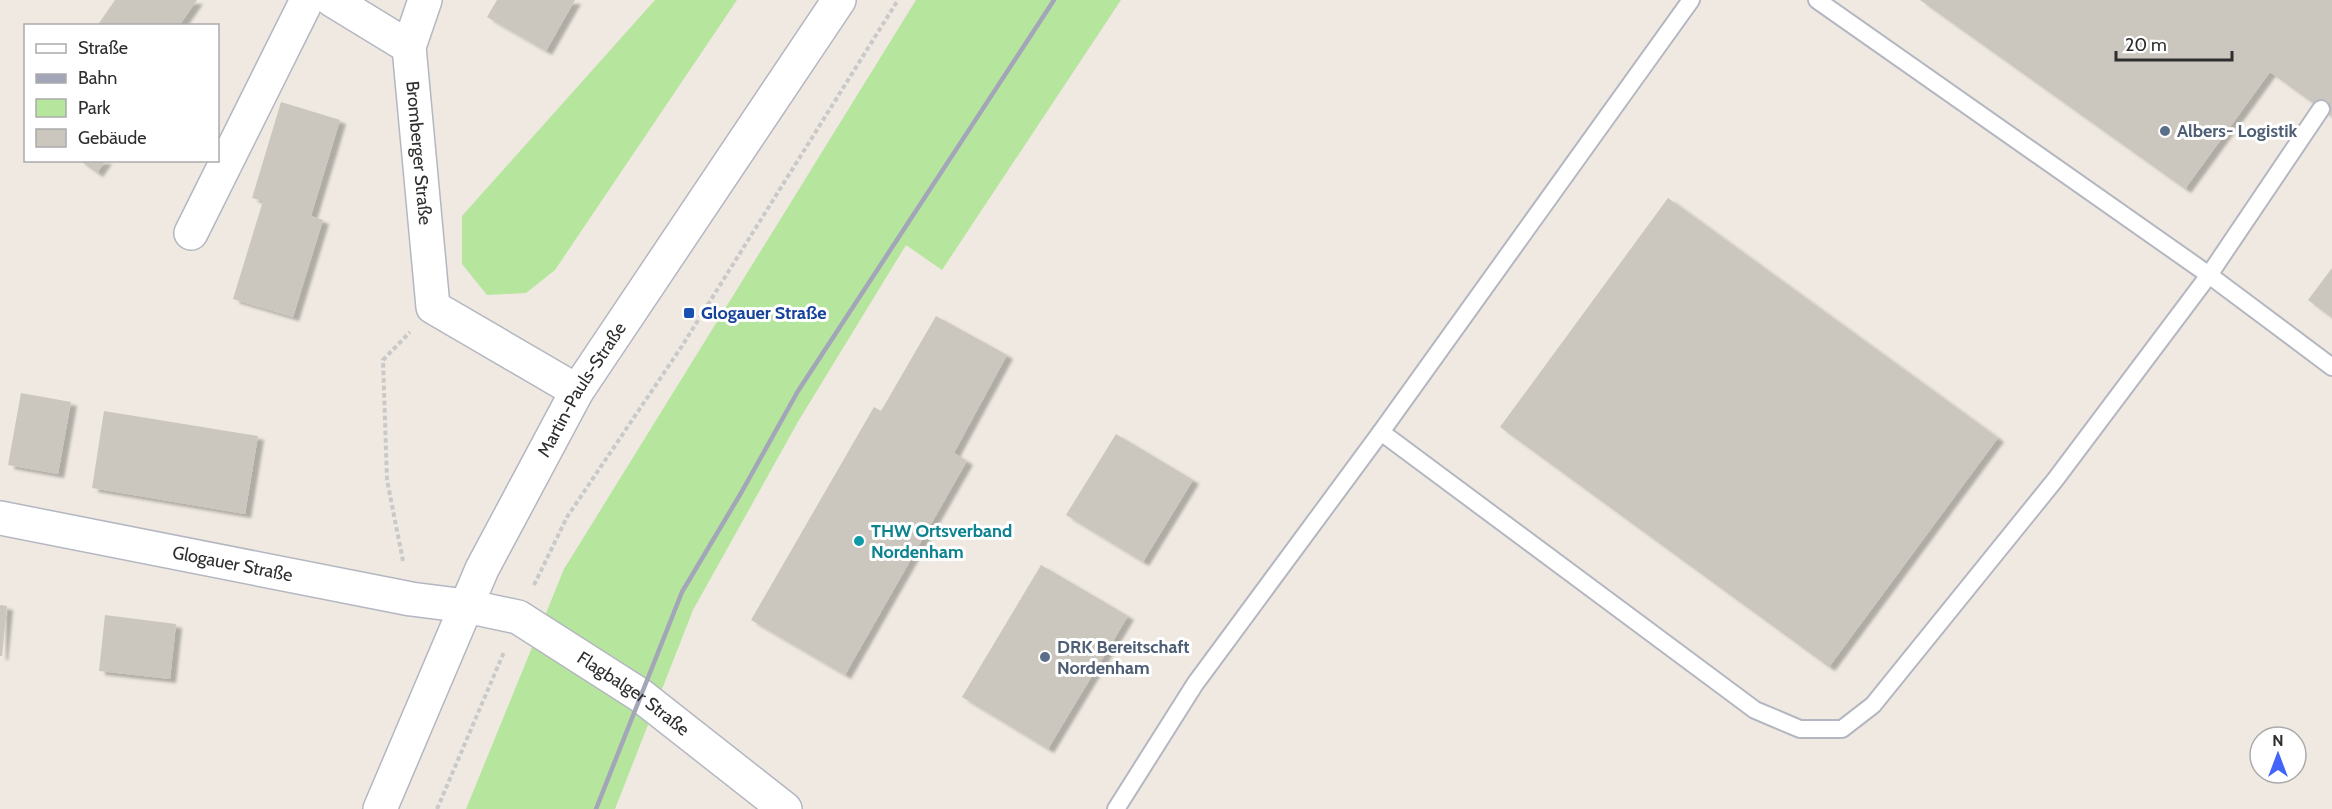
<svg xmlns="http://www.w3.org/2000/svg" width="2332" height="809" font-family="Cabin,sans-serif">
<defs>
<filter id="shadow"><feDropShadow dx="6" dy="4" stdDeviation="1.5" flood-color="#0004"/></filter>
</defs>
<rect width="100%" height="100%" fill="#efe9e1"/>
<g fill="#b6e59e">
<polygon points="655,0 737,0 555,270 526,293 487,295 462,264 462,216"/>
<polygon points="916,0 1121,0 942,270 906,245 799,420 693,610 615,809 466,809 564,569"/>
</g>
<g fill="#cbc7bf" filter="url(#shadow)">
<polygon points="115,0 197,0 179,26 97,26"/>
<polygon points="497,0 575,0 546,51 487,17"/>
<polygon points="1920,0 2332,0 2332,117 2270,72 2185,189"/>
<polygon points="281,102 340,120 311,216 323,220 293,317 233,299 263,201 252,198"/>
<polygon points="79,160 106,160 97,173"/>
<polygon points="1668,198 1998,438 1829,667 1500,427"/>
<polygon points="2332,268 2332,318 2308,300"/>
<polygon points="936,316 1007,355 954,453 967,461 845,675 751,620 874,407 881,411"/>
<polygon points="21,393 71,402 58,474 8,465"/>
<polygon points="104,411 258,436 245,514 92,488"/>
<polygon points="1116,434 1193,480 1143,562 1066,515"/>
<polygon points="1041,565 1128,616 1048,749 962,697"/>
<polygon points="0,605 7,606 2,656 0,656"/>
<polygon points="105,615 176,624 170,679 99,671"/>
</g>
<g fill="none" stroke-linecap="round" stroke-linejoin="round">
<defs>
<g id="lane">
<polyline points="1817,0 2209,275 2332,367"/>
<polyline points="1381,432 1755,710 1800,729 1842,729 1873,705 2055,480 2209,275 2321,109"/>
<polyline points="1116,809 1195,684 1381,432 1691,0"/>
</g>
<g id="street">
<polyline points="332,0 409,47"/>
<path id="s1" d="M425 0 409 47 433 307 577 391"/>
<polyline points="191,233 307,0"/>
<path id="s2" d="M0 518 411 599 466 606 518 617 640 695 785 809"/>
</g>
<g id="secondary">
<path id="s3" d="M380 809 482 569 577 391 839 0"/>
</g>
</defs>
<use href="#lane" stroke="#b4b7c1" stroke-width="20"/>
<use href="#street" stroke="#b4b7c1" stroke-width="36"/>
<use href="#secondary" stroke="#b4b7c1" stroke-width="36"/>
<g stroke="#c9c9c9" stroke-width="4" stroke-dasharray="4.5 3" stroke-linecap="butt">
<polyline points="403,561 387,480 383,360 410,332"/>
<polyline points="534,585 567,517 682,346 898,0"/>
<polyline points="437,809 504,652"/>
</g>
<use href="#lane" stroke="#fff" stroke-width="16"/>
<use href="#street" stroke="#fff" stroke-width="33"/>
<use href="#secondary" stroke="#fff" stroke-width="33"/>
<polyline stroke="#a3a6b8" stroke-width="4.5" points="596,809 682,592 741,493 798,391 1054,0"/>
</g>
<g fill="#5c6f8a" stroke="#fff" stroke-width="2">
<circle cx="2165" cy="131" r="6"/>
<circle cx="1045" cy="657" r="6"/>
</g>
<rect fill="#1a4fb4" stroke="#fff" stroke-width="2" x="683" y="307" width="12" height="12" rx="3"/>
<circle fill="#0f9aa8" stroke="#fff" stroke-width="2" cx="859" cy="541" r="6"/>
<g text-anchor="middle" stroke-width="6" stroke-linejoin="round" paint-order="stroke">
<g font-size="18" font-weight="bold" fill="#4e5e75" stroke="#fff" text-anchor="start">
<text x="2177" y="137">Albers- Logistik</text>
<text x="1057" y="653">DRK Bereitschaft<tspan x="1057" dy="21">Nordenham</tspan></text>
</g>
<g font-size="18" fill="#2e2e2e" stroke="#fff">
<text dy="6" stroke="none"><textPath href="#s1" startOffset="156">Bromberger Straße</textPath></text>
<text dy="6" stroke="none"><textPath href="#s3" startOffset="466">Martin-Pauls-Straße</textPath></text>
<text dy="6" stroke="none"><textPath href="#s2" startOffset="237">Glogauer Straße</textPath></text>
<text dy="6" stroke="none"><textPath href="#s2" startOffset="666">Flagbalger Straße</textPath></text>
</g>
<g font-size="18" font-weight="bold" fill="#164399" stroke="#fff" text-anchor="start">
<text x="701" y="319">Glogauer Straße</text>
</g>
<g font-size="18" font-weight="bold" fill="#0d838f" stroke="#fff" text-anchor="start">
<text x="871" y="537">THW Ortsverband<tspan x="871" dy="21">Nordenham</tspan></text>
</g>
</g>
<rect x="24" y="24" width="195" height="138" fill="#ffffff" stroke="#ababab" stroke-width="1.5"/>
<rect x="36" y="44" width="30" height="9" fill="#ffffff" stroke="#ababab" stroke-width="1.5"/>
<text x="78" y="54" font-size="18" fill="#2e2e2e">Straße</text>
<rect x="36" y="74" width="30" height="9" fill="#a3a6b8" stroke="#ababab" stroke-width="1.5"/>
<text x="78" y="84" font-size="18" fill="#2e2e2e">Bahn</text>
<rect x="36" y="99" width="30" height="18" fill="#b6e59e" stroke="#ababab" stroke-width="1.5"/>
<text x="78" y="114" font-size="18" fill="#2e2e2e">Park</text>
<rect x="36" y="129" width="30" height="18" fill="#cbc7bf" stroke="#ababab" stroke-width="1.5"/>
<text x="78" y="144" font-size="18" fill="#2e2e2e">Gebäude</text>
<g transform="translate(2278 755)"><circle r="28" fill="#ffffff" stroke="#ababab" stroke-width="1.5"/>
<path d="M0-4.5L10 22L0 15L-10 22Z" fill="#4264fb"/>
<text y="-9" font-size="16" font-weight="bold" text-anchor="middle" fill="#2e2e2e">N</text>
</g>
<path d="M2116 51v9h116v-9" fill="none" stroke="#2e2e2e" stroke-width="3"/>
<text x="2125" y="51" font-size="18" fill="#2e2e2e" stroke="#ffffff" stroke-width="4.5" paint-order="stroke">20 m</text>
</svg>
